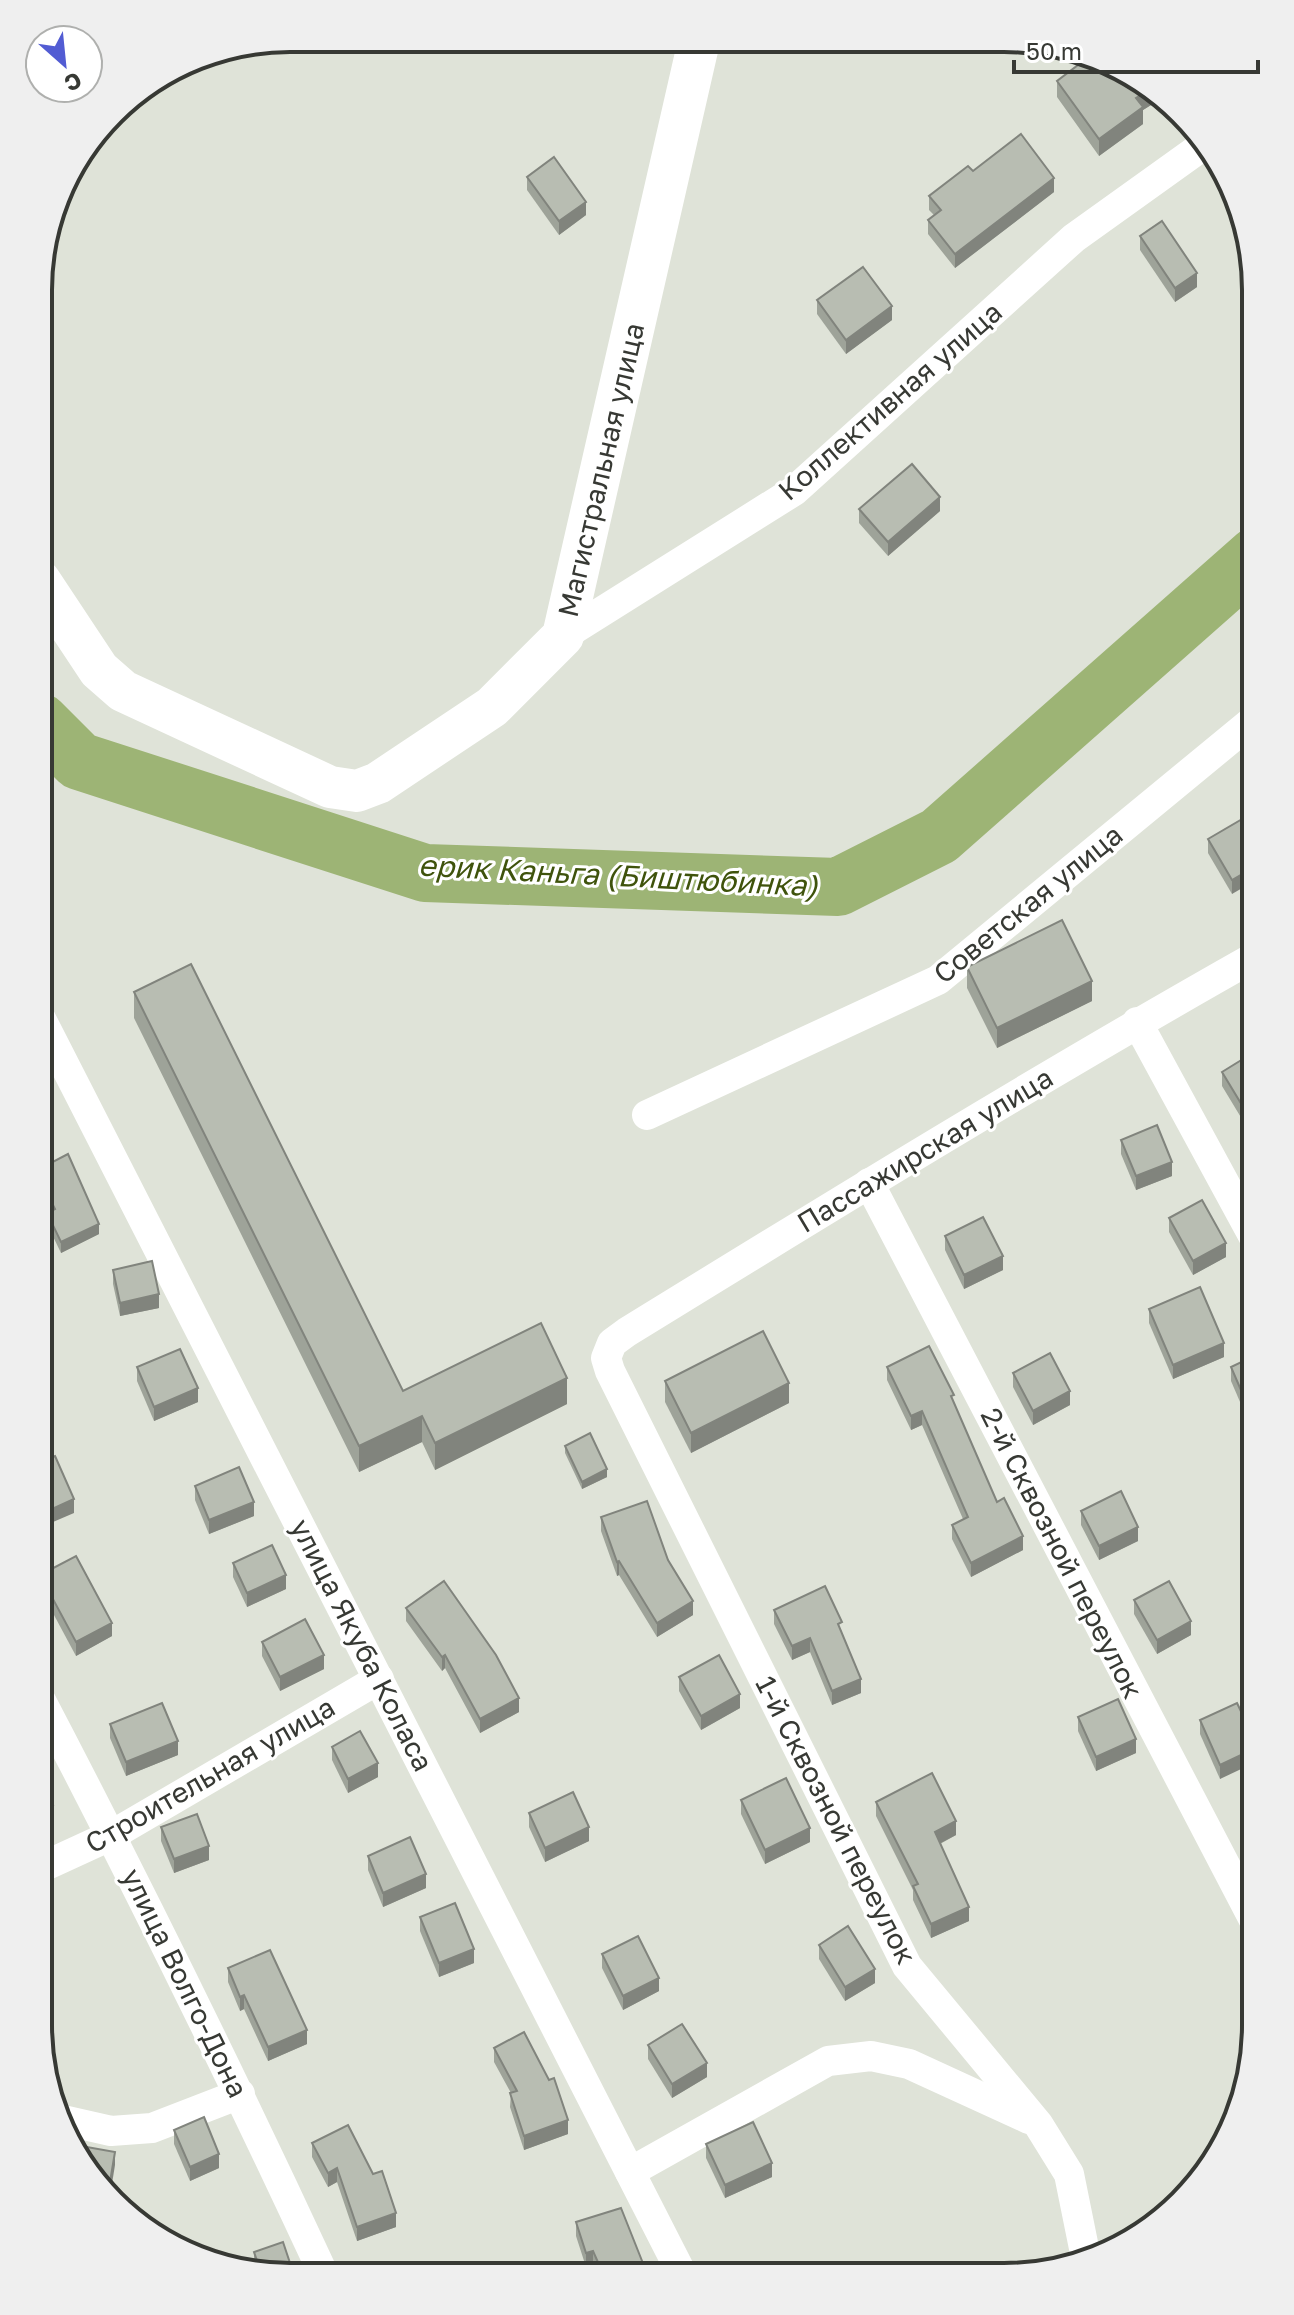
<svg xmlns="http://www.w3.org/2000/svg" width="1294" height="2315" font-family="'Golos Text',sans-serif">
<rect width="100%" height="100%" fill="#dfe3d8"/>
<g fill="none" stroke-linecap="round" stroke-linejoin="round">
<polyline stroke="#9db475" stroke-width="58" points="40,722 79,761 425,873 838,887 939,836 1256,556"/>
<g stroke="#fff" stroke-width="30">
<polyline points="563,636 794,491 1074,238 1201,147"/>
<polyline points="39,1015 683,2276"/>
<polyline points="1137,1022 1256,1241"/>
<polyline points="647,1115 938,980 1256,718"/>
<polyline points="869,1183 1255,1922"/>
<path d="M38 1695C138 1886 233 2079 324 2275"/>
<polyline points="38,1869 112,1835 379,1679"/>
<polyline points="58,2119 111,2131 152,2128 240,2094"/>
<polyline points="630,2172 828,2061 871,2056 909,2064 1029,2119"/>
<path d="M1087 2263 1069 2174 1038 2124 907 1966 610 1371 606 1358 612 1343 627 1332C835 1204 1043 1076 1256 956"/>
</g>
<polyline stroke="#fff" stroke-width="42" points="40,581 99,670 123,691 330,787 357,791 378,783 492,707 563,636 699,41"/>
</g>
<g fill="#9ea399">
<polygon points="1086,59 1164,97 1143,110 1143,124 1099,156 1057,97 1057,81"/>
<polygon points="973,171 1054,192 955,268 928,234 928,220 934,215 929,210 929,196"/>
<polygon points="527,177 586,215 559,235 527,190"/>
<polygon points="1140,236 1197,287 1175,302 1140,250"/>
<polygon points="817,300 892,320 846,354 817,314"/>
<polygon points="859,509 940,511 888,556 859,523"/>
<polygon points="1256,811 1232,894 1208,853 1208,839"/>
<polygon points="967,967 1092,1001 997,1048 967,988"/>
<polygon points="134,992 403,1391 567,1404 435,1470 422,1442 359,1472 134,1018"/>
<polygon points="1256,1051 1256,1135 1254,1132 1251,1134 1222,1086 1222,1072"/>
<polygon points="1121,1140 1172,1176 1136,1190 1121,1154"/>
<polygon points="39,1169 99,1234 61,1253 47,1224 47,1213 51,1211 39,1188"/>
<polygon points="1169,1218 1226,1257 1193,1275 1169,1232"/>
<polygon points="945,1236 1003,1270 964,1289 945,1250"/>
<polygon points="113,1270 159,1308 120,1316 113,1284"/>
<polygon points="1149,1309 1224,1357 1173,1379 1149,1323"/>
<polygon points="1256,1355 1256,1439 1231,1381 1231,1367"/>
<polygon points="137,1367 198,1402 154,1421 137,1381"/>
<polygon points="887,1367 954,1403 997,1502 1023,1550 971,1577 952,1539 952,1525 963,1519 922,1425 911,1430 887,1380"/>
<polygon points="1013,1373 1070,1405 1033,1425 1013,1387"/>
<polygon points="665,1381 789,1403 691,1453 665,1402"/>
<polygon points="565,1446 607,1477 582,1489 565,1453"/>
<polygon points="195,1486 254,1516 209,1534 195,1500"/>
<polygon points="1081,1511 1138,1541 1099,1560 1081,1525"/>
<polygon points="601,1517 668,1560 693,1615 657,1637 619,1575 617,1576 601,1531"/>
<polygon points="233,1563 286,1589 247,1607 233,1577"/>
<polygon points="40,1575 112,1636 76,1656 40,1589"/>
<polygon points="1134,1600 1191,1635 1157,1654 1134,1614"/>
<polygon points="406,1608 519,1712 480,1733 445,1668 442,1671 406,1621"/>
<polygon points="774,1610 842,1634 861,1693 832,1705 810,1652 792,1660 774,1624"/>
<polygon points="262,1642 324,1669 280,1691 262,1656"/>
<polygon points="679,1677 740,1708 701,1730 679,1691"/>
<polygon points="1078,1717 1136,1753 1096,1771 1078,1731"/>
<polygon points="1200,1720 1256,1743 1220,1779 1200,1734"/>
<polygon points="110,1724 178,1755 126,1776 110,1738"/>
<polygon points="332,1747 378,1777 348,1793 332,1760"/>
<polygon points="741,1800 810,1842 765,1864 741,1814"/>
<polygon points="876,1802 956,1835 940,1844 969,1921 931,1938 913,1900 913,1890 876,1816"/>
<polygon points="529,1813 589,1841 545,1862 529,1827"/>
<polygon points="161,1827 209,1860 174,1873 161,1841"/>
<polygon points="368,1856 426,1888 383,1907 368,1870"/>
<polygon points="420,1917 474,1963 439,1977 420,1931"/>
<polygon points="819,1945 875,1983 845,2001 819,1959"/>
<polygon points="602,1954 659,1991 623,2010 602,1968"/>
<polygon points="228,1968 307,2044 268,2061 244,2009 240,2011 228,1982"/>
<polygon points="648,2045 707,2077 672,2098 648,2059"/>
<polygon points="494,2048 568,2134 524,2150 510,2107 511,2093 494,2062"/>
<polygon points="174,2130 219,2168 190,2181 174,2144"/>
<polygon points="312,2143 396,2227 357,2241 337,2182 328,2187 312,2157"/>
<polygon points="706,2144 772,2177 725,2198 706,2158"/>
<polygon points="576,2222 648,2276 598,2276 593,2265 586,2267 576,2236"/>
<polygon points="254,2252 294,2275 257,2275 254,2265"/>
</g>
<g fill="#81847d">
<polygon points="1149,90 1164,97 1143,110 1143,124 1099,156 1099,139 1136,98"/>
<polygon points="1054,178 1054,192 955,268 955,254"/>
<polygon points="586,202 586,215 559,235 559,221"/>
<polygon points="1197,273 1197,287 1175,302 1175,288"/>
<polygon points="892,306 892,320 846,354 846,340"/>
<polygon points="940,497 940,511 888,556 888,542"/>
<polygon points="1256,866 1256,880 1232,894 1232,880"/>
<polygon points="1092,981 1092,1001 997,1048 997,1028"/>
<polygon points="44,1080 44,1094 39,1096 39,1082"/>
<polygon points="1254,1118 1254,1132 1251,1134 1251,1120"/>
<polygon points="1172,1162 1172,1176 1136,1190 1136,1176"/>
<polygon points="99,1224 99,1234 61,1253 61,1242"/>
<polygon points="1226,1243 1226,1257 1193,1275 1193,1261"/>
<polygon points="1003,1256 1003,1270 964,1289 964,1275"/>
<polygon points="159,1294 159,1308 120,1316 120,1303"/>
<polygon points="1224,1343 1224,1357 1173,1379 1173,1365"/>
<polygon points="567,1378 567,1404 435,1470 435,1443"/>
<polygon points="789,1383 789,1403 691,1453 691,1433"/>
<polygon points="198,1388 198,1402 154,1421 154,1407"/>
<polygon points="1070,1391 1070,1405 1033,1425 1033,1411"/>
<polygon points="922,1411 922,1425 911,1430 911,1416"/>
<polygon points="422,1416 422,1442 359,1472 359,1446"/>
<polygon points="607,1469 607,1477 582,1489 582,1482"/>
<polygon points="74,1499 74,1513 39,1528 39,1515"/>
<polygon points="254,1502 254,1516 209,1534 209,1520"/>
<polygon points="1138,1527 1138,1541 1099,1560 1099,1546"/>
<polygon points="1023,1536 1023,1550 971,1577 971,1563"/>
<polygon points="619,1561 619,1575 617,1576 617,1562"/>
<polygon points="286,1575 286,1589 247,1607 247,1593"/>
<polygon points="693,1601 693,1615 657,1637 657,1623"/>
<polygon points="1191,1621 1191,1635 1157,1654 1157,1640"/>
<polygon points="112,1623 112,1636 76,1656 76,1642"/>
<polygon points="810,1638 810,1652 792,1660 792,1646"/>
<polygon points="324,1655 324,1669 280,1691 280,1677"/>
<polygon points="445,1655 445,1668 442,1671 442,1657"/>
<polygon points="861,1679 861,1693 832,1705 832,1691"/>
<polygon points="740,1694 740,1708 701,1730 701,1716"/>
<polygon points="519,1698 519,1712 480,1733 480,1719"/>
<polygon points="1136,1739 1136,1753 1096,1771 1096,1757"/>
<polygon points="178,1741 178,1755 126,1776 126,1762"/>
<polygon points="1256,1748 1256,1762 1220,1779 1220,1765"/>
<polygon points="378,1763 378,1777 348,1793 348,1779"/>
<polygon points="53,1805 53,1818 38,1824 38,1810"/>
<polygon points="956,1821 956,1835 935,1846 935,1832"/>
<polygon points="589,1827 589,1841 545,1862 545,1848"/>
<polygon points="810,1828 810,1842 765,1864 765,1850"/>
<polygon points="209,1846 209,1860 174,1873 174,1859"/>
<polygon points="426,1874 426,1888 383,1907 383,1893"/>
<polygon points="969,1907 969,1921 931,1938 931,1924"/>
<polygon points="474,1949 474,1963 439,1977 439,1963"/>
<polygon points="875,1969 875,1983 845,2001 845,1987"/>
<polygon points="659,1978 659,1991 623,2010 623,1996"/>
<polygon points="244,1995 244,2009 240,2011 240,1997"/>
<polygon points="307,2030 307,2044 268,2061 268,2047"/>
<polygon points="707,2063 707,2077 672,2098 672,2084"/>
<polygon points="568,2120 568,2134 524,2150 524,2136"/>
<polygon points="115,2152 115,2165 110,2196 108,2194"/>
<polygon points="219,2154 219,2168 190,2181 190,2167"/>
<polygon points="772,2163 772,2177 725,2198 725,2185"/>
<polygon points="337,2168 337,2182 328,2187 328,2173"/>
<polygon points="396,2213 396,2227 357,2241 357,2227"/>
<polygon points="593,2251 593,2265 586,2267 586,2253"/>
</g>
<g fill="#b8bdb2" stroke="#81847d" stroke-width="2">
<polygon points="1086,59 1149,90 1136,98 1143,107 1099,139 1057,81"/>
<polygon points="1021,134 1054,178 955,254 928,220 941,210 929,196 968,166 973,171"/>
<polygon points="554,157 586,202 559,221 527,177"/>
<polygon points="1162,221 1197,273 1175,288 1140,236"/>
<polygon points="863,267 892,306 846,340 817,300"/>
<polygon points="912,464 940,497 888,542 859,509"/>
<polygon points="1256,811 1256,866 1232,880 1208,839"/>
<polygon points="1062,920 1092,981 997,1028 967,967"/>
<polygon points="191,964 403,1391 541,1323 567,1378 435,1443 422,1416 359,1446 134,992"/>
<polygon points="1256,1051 1256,1121 1254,1118 1251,1120 1222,1072"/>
<polygon points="39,1069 44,1080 39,1082"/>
<polygon points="1157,1125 1172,1162 1136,1176 1121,1140"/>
<polygon points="68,1154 99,1224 61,1242 47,1213 55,1209 39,1177 39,1169"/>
<polygon points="1202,1200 1226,1243 1193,1261 1169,1218"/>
<polygon points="983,1217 1003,1256 964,1275 945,1236"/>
<polygon points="152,1261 159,1294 120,1303 113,1270"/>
<polygon points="1200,1287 1224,1343 1173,1365 1149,1309"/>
<polygon points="763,1331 789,1383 691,1433 665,1381"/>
<polygon points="929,1346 954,1395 951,1396 997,1502 1004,1498 1023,1536 971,1563 952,1525 968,1517 922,1411 911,1416 887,1367"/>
<polygon points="180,1349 198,1388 154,1407 137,1367"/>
<polygon points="1050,1353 1070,1391 1033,1411 1013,1373"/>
<polygon points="1256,1355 1256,1425 1231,1367"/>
<polygon points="590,1433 607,1469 582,1482 565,1446"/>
<polygon points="55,1456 74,1499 39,1515 39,1463"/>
<polygon points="239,1467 254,1502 209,1520 195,1486"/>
<polygon points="1121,1491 1138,1527 1099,1546 1081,1511"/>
<polygon points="647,1501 668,1560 693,1601 657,1623 619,1561 617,1562 601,1517"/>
<polygon points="272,1545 286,1575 247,1593 233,1563"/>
<polygon points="76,1556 112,1623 76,1642 40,1575"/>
<polygon points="444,1581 496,1655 519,1698 480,1719 445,1655 442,1657 406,1608"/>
<polygon points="1169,1581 1191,1621 1157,1640 1134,1600"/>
<polygon points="825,1586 842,1622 838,1624 861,1679 832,1691 810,1638 792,1646 774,1610"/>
<polygon points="305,1619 324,1655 280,1677 262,1642"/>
<polygon points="719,1655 740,1694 701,1716 679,1677"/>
<polygon points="1118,1699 1136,1739 1096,1757 1078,1717"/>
<polygon points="162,1703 178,1741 126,1762 110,1724"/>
<polygon points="1237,1703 1256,1743 1256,1748 1220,1765 1200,1720"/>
<polygon points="360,1731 378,1763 348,1779 332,1747"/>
<polygon points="38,1766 53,1805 38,1810"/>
<polygon points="932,1773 956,1821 935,1832 969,1907 931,1924 913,1886 918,1884 876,1802"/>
<polygon points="786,1778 810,1828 765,1850 741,1800"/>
<polygon points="573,1792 589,1827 545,1848 529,1813"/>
<polygon points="197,1814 209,1846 174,1859 161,1827"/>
<polygon points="410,1837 426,1874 383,1893 368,1856"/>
<polygon points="455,1903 474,1949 439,1963 420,1917"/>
<polygon points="848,1926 875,1969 845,1987 819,1945"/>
<polygon points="638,1936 659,1978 623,1996 602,1954"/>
<polygon points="270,1950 307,2030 268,2047 244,1995 240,1997 228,1968"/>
<polygon points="682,2024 707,2063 672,2084 648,2045"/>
<polygon points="524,2032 549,2080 554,2078 568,2120 524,2136 510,2093 517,2091 494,2048"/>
<polygon points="204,2117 219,2154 190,2167 174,2130"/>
<polygon points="753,2122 772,2163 725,2185 706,2144"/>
<polygon points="348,2125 373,2174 382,2171 396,2213 357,2227 337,2168 328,2173 312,2143"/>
<polygon points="70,2144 115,2152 108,2194 81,2165"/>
<polygon points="621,2208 648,2276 604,2276 593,2251 586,2253 576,2222"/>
<polygon points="283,2242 294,2275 262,2275 254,2252"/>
</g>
<g text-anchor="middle" stroke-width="6" stroke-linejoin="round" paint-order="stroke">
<g font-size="28" fill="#373934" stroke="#fff">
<text transform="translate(890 401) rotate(-41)" y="10">Коллективная улица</text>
<text transform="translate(601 470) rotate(-77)" y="10">Магистральная улица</text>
<text transform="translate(1028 904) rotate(-39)" y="10">Советская улица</text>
<text transform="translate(925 1150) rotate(-31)" y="10">Пассажирская улица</text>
<text transform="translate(1062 1553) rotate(63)" y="10">2-й Сквозной переулок</text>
<text transform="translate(362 1645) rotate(63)" y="10">улица Якуба Коласа</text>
<text transform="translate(210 1775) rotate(-30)" y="10">Строительная улица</text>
<text transform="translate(836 1820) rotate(63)" y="10">1-й Сквозной переулок</text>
<text transform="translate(185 1983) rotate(64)" y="10">улица Волго-Дона</text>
</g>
<g font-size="30" font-style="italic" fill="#3f530c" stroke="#fff">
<text transform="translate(618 876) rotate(3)" y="10">ерик Каньга (Биштюбинка)</text>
</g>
</g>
<path d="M0 0H1294V2315H0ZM290 52H1004A238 238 0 0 1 1242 290V2025A238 238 0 0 1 1004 2263H290A238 238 0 0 1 52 2025V290A238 238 0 0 1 290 52Z" fill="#efefef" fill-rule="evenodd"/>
<path fill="none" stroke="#373934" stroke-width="4" d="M290 52H1004A238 238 0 0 1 1242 290V2025A238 238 0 0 1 1004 2263H290A238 238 0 0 1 52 2025V290A238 238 0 0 1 290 52Z"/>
<g transform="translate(64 64) rotate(153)"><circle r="38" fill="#ffffff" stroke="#afb0ae" stroke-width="2"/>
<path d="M0-6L14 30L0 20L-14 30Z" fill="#525cd3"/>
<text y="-12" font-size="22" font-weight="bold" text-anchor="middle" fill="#373934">С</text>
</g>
<path d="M1014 60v12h244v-12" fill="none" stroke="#373934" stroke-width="4"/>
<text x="1026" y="60" font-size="24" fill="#373934" stroke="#ffffff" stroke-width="6" paint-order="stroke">50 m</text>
</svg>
